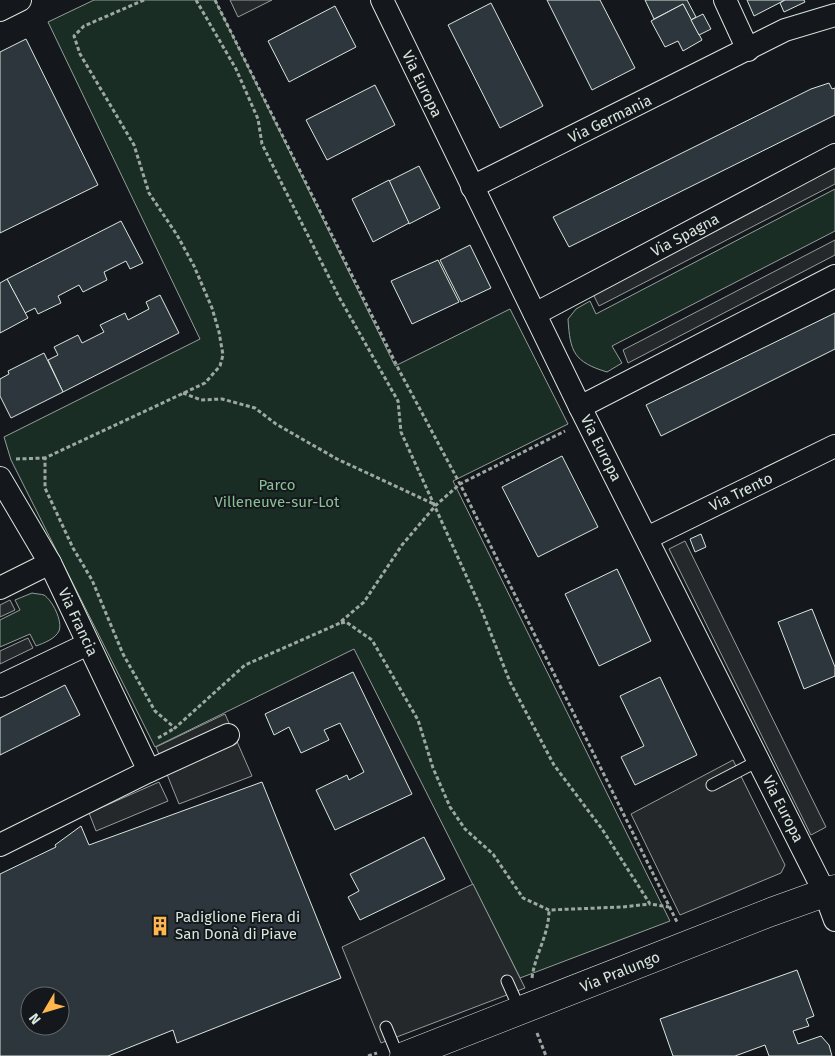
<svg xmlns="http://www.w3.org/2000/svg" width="835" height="1056" font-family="'Fira Sans',sans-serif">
<rect width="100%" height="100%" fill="#14181c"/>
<g fill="#1a2d24" stroke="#939e99">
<polygon points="94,0 215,0 395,366 510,309 568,424 453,481 670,921 520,978 354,649 155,747 11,460 4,437 200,339 48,22"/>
<path d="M835 189V231L612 346 622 363 607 372C574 362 570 352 568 319L576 309 590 301 596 314Z"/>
<path d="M32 593C36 594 41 594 44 595 52 600 63 621 59 631 55 639 44 643 36 646L30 634 0 647V620L20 610 15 600Z"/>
</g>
<g fill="#24282b" stroke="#939e99">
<polygon points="230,0 272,0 238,17"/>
<polygon points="835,167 835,184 599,306 593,294"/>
<polygon points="835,240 835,255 628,363 623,350"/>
<polygon points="685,541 826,827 811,835 669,549"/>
<polygon points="10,600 15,610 0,617 0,605"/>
<polygon points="28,638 33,648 0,664 0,651"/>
<polygon points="225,714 252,776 179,804 156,747"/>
<polygon points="733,760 785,865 781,873 680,915 631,814"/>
<polygon points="159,782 168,801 96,831 89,813"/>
<polygon points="473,884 525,988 381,1043 342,947"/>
</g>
<g fill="#2c363c" stroke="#d8e6dc" fill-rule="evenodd">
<polygon points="547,0 600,0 635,68 592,90"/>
<polygon points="645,0 687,0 696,17 691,20 683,4 654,19"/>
<polygon points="747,0 785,0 754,16"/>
<polygon points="785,0 804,0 805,2 784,12 780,3"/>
<polygon points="491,3 543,106 500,128 448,25"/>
<polygon points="683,4 702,40 683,51 678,41 665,47 651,21"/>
<polygon points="335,6 356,47 289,82 268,41"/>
<polygon points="703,14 711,29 699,35 691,20"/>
<polygon points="26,39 98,185 0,233 0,52"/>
<polygon points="829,83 832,89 835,88 835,115 569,247 553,217 811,89"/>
<polygon points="375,85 395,125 327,160 306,120"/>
<polygon points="419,166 440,208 409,224 389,181"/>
<polygon points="389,180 409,223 373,242 352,199"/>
<polygon points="121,221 143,263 130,269 126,261 104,272 107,280 83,292 79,285 58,296 61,303 38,314 35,308 25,313 7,279"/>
<polygon points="470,245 491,288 461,302 440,260"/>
<polygon points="438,260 459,302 412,324 391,281"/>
<polygon points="7,279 28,318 0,333 0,283"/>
<polygon points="160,295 179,333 63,392 48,360 58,355 54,347 78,335 82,343 104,332 100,325 125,313 128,320 149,309 146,302"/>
<polygon points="835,313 835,349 661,436 646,405"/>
<polygon points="44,353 63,392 11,418 0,396 0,379 9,374 8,371"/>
<polygon points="562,456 598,527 538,557 502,487"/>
<polygon points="701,534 706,547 695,552 690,539"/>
<polygon points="617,569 651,641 599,666 565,594"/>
<polygon points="812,609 835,667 835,676 804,689 778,622"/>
<polygon points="353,672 412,794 335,830 316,790 347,775 349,780 364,772 340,723 324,730 329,740 301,753 289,727 274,735 265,714"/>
<polygon points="660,677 697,755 635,785 621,757 644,746 620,696"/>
<polygon points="65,685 80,715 0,755 0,718"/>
<path d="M262 782 341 978 177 1043 173 1030 108 1056H0V874L56 847 55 845 81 826 89 845ZM30 996H60V1026H30Z"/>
<polygon points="424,837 445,879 360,920 348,897 359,891 350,874"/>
<polygon points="797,970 814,1016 806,1019 809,1026 793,1031 798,1044 821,1036 829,1045 832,1056 769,1056 765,1045 735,1056 673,1056 660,1019"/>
</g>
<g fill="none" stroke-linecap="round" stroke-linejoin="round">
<defs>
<g id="service">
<polyline points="712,785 758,761"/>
<polyline points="507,981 520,1010"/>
<polyline points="386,1027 398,1056"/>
</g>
<g id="minor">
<polyline points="382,0 580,407 825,893 835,920"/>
<polyline points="725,0 748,50"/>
<polyline points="0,10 20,0"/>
<polyline points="472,187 785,30 835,15"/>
<polyline points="535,314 835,155"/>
<polyline points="580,407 835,276"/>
<polyline points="0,478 50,563 149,771"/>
<polyline points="647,538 835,446"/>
<polyline points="0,588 50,563"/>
<polyline points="0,686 88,644"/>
<polyline points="0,845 149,771 228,735"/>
</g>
<polyline id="tertiary" points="404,1056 771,912 835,889"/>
</defs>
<use href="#service" stroke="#d8e6dc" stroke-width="13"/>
<use href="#minor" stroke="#d8e6dc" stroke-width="24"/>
<use href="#tertiary" stroke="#d8e6dc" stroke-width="29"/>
<g stroke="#9da8a2" stroke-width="3" stroke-dasharray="4 2.5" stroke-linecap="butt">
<polyline points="144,0 84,26 74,36 80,54 134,145 149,193 177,235 194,266 212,308 219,332 223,355 220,366 205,383 45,458 45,488 73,548 92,580 123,654 155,711 175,728 245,665 338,624 364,602 402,545 436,505 460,484 565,431"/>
<polyline points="196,0 236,69 258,119 262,144 282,184 339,297 398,401 401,432 480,606 510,682 554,765 602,829 650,904 669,907"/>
<polyline points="215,0 399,370 460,484 677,922"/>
<polyline points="183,393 201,400 222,399 255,408 276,424 337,459 436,505"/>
<polyline points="16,459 45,458"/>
<polyline points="341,623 346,622 372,640 418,720 433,768 450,807 465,829 493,854 523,898 549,910 622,907 650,904"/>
<polyline points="158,738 175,728"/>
<path d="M532 978C535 954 549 935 549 910"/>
<polyline points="537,1033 546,1056"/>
<polyline points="368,1056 377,1053"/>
</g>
<use href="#service" stroke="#14181c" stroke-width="11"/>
<use href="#minor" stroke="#14181c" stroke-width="22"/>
<use href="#tertiary" stroke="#14181c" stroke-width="28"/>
</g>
<defs>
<symbol id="building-bare" viewBox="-9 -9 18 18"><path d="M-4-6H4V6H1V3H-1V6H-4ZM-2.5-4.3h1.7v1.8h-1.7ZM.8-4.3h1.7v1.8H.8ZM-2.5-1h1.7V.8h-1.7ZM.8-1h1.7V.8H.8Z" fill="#ffb74d" stroke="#14181c" stroke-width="2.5" paint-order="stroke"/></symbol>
</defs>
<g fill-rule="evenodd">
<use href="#building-bare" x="146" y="912" width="28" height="28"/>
</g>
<g text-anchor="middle" stroke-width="4" stroke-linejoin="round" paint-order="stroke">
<g font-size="15" fill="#d8e6dc" stroke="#14181c">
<text transform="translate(422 84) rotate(64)" y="5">Via Europa</text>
<text transform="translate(610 119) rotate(-26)" y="5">Via Germania</text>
<text transform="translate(685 235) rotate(-28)" y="5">Via Spagna</text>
<text transform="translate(601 448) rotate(63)" y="5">Via Europa</text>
<text transform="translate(741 492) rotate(-26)" y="5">Via Trento</text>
<text transform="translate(78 622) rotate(65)" y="5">Via Francia</text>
<text transform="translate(783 809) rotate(63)" y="5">Via Europa</text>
<text transform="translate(620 972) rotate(-22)" y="5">Via Pralungo</text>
</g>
<g font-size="15" fill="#8ac095" stroke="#14181c">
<text x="277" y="490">Parco<tspan x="277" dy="17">Villeneuve-sur-Lot</tspan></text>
</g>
<g font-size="15" fill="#d8e6dc" stroke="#14181c" text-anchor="start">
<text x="175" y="922">Padiglione Fiera di<tspan x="175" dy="17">San Donà di Piave</tspan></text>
</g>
</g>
<g transform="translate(45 1011) rotate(232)"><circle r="24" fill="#14181c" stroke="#626a69"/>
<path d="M0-4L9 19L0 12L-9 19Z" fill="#ffb74d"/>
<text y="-8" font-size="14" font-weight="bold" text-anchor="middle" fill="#d8e6dc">N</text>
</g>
</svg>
